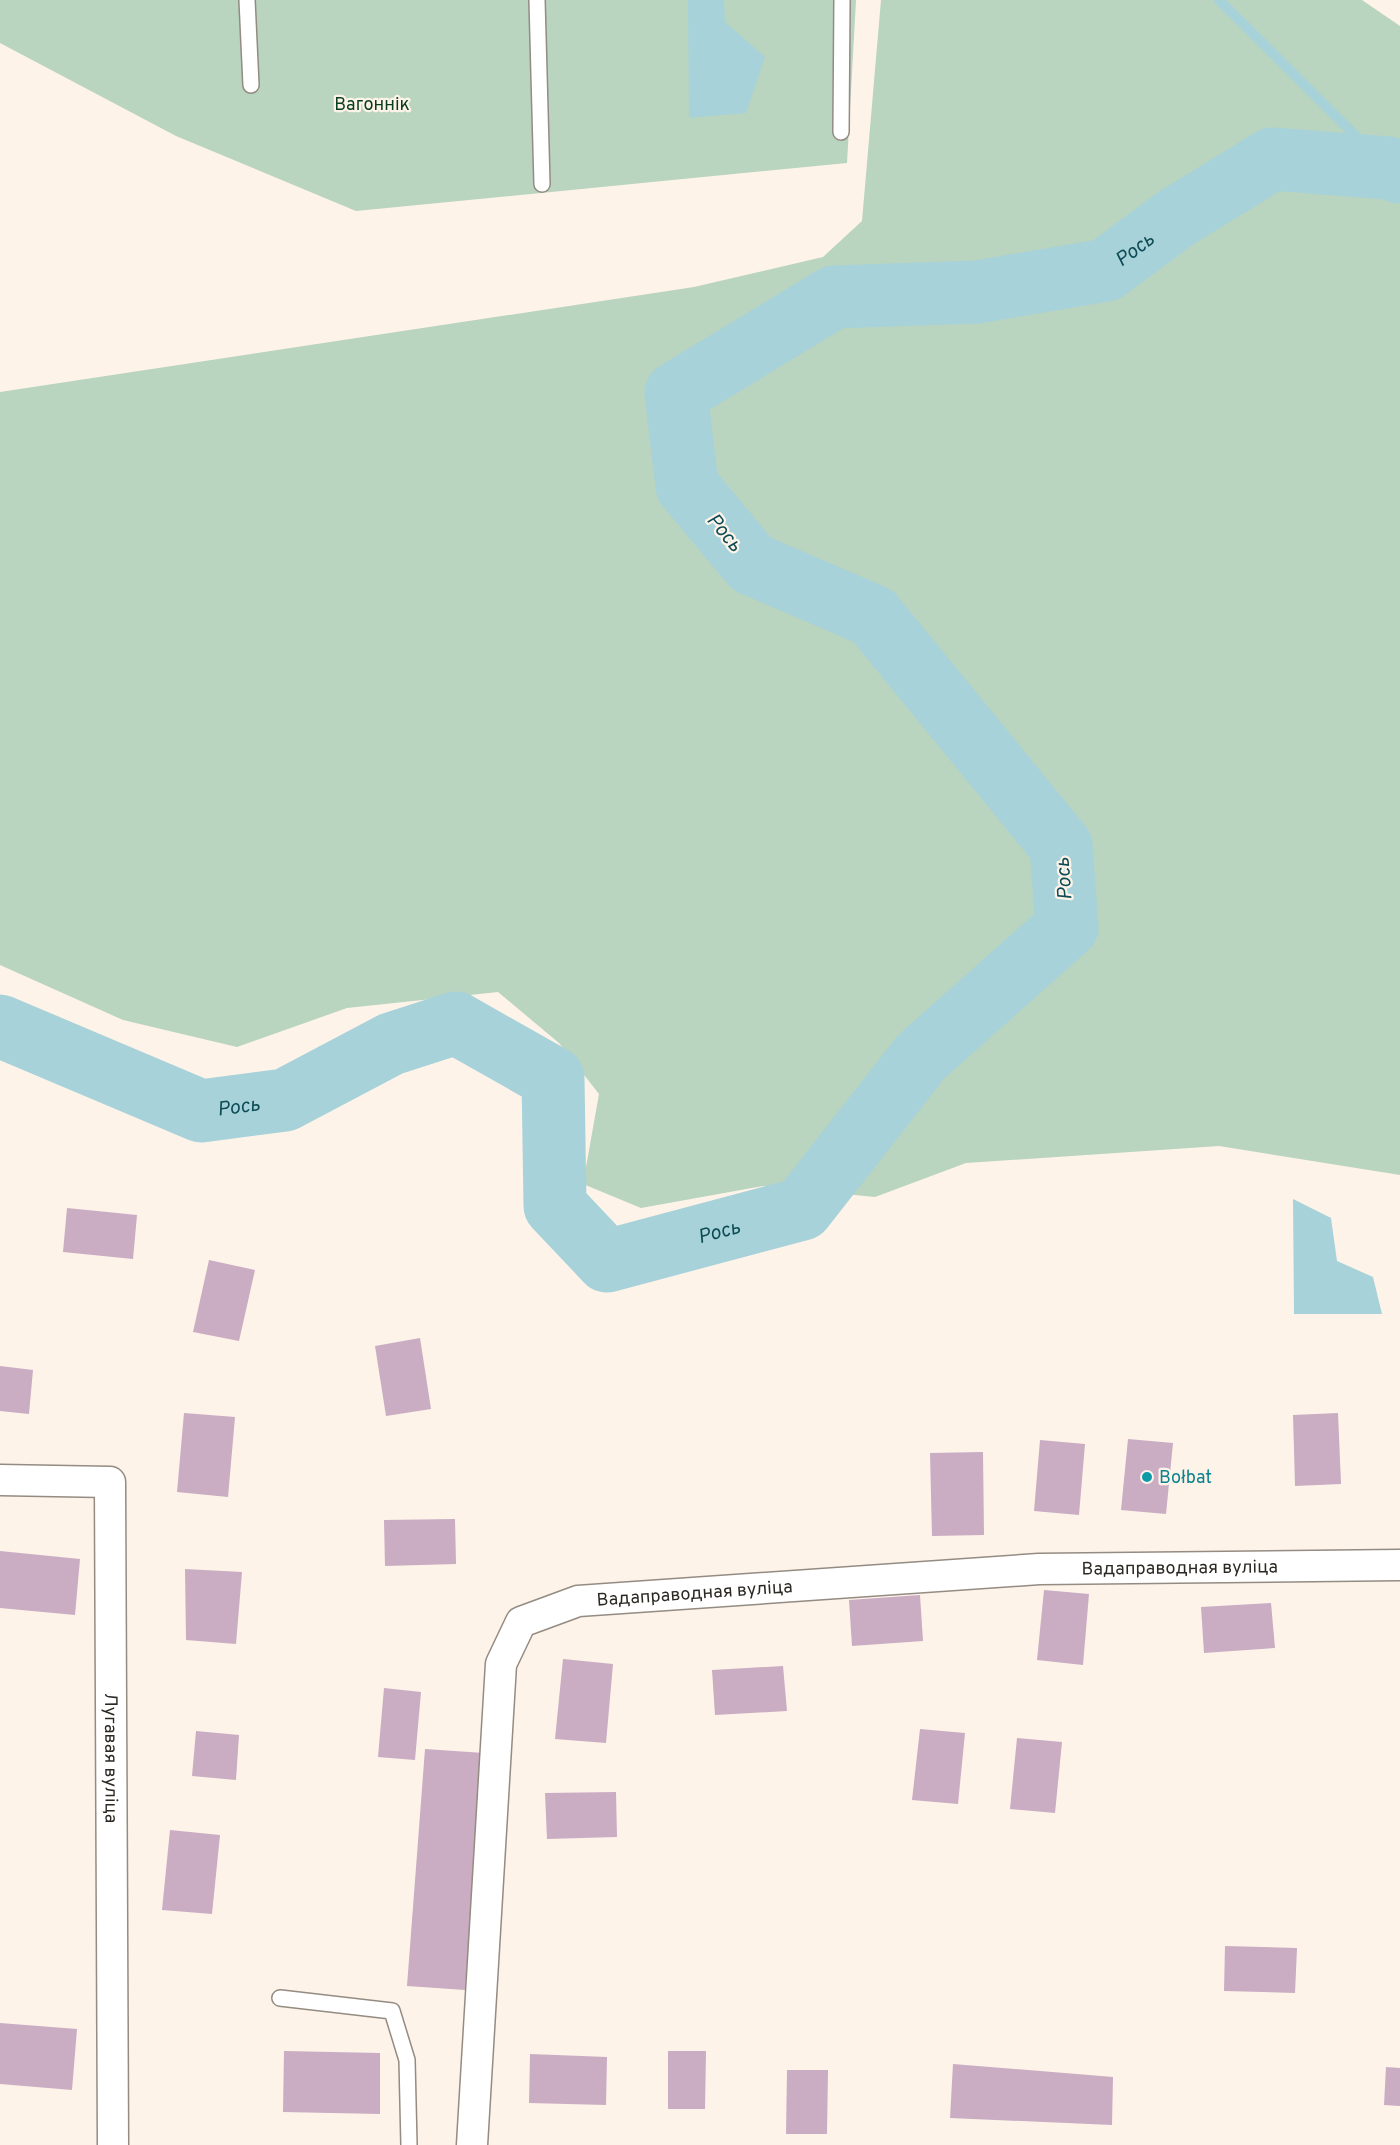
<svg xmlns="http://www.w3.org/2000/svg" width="1400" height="2145" font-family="Overpass,sans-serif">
<rect width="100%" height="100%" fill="#fdf3e9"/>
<g fill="#b9d4bf">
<polygon points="0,0 856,0 847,163 356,211 176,136 0,43"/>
<polygon points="881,0 1362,0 1400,26 1400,1175 1219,1146 966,1163 875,1197 763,1186 641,1208 583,1184 599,1094 559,1043 498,992 347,1008 237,1047 123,1020 0,965 0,392 694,287 823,257 862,221"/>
</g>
<g fill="#a7d2da">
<polygon points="688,0 724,0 725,22 765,57 746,113 689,118"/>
<polygon points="1293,1199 1331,1218 1337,1261 1373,1277 1382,1314 1294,1314"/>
</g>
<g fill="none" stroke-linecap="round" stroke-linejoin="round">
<polyline stroke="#a7d2da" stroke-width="10" points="1219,0 1388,168"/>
<path stroke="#a7d2da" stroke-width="63" id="s1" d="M0 1026 201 1111 285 1100 391 1044 456 1023 553 1078 555 1206 607 1261 802 1209 921 1057 1067 927 1061 846 873 616 752 564 687 486 676 393 834 297 977 292 1106 270 1176 218 1272 159 1388 168 1400 172"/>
</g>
<g fill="#caacc3">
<polygon points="67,1208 137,1215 133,1259 63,1252"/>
<polygon points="209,1260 255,1270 239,1341 193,1332"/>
<polygon points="420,1338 431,1409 386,1416 375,1346"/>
<polygon points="0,1366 33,1370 29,1414 0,1411"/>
<polygon points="184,1413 235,1417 228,1497 177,1492"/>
<polygon points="1338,1413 1341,1484 1295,1486 1293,1415"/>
<polygon points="1128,1439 1173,1443 1166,1514 1121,1510"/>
<polygon points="1040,1440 1085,1444 1079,1515 1034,1511"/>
<polygon points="983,1452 984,1535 932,1536 930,1453"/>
<polygon points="455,1519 456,1564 385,1566 384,1520"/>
<polygon points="0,1551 80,1559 75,1615 0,1608"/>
<polygon points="185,1569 242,1572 236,1644 186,1640"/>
<polygon points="1044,1590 1089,1594 1083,1665 1037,1660"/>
<polygon points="920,1595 923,1641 852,1646 849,1600"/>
<polygon points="1271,1603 1275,1648 1204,1653 1201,1607"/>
<polygon points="563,1659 613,1664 606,1743 555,1739"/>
<polygon points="783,1666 787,1711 715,1715 712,1670"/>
<polygon points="384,1688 421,1692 415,1760 378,1757"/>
<polygon points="920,1729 965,1733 958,1804 912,1800"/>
<polygon points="196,1731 239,1735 236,1780 192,1776"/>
<polygon points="1017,1738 1062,1742 1055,1813 1010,1809"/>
<polygon points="425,1749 484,1753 465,1990 407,1986"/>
<polygon points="616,1792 617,1837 547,1839 545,1793"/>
<polygon points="170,1830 220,1835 212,1914 162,1910"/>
<polygon points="1225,1946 1297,1948 1295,1993 1224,1991"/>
<polygon points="0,2023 77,2029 72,2090 0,2084"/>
<polygon points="284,2051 380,2053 380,2114 283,2112"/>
<polygon points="668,2051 706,2051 705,2109 668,2109"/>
<polygon points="530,2054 607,2057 606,2105 529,2103"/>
<polygon points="953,2064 1113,2077 1112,2125 950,2118"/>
<polygon points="1386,2067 1400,2068 1400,2106 1384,2105"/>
<polygon points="787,2070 828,2070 827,2134 786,2134"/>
</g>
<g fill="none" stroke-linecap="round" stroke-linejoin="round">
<defs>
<g id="lane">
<polyline points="247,0 251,85"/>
<polyline points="537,0 542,184"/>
<polyline points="841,132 842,0"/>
<polyline points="280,1998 392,2011 407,2060 409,2145"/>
</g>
<g id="street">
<path id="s2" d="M0 1480 110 1482 113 2145"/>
<path id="s3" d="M472 2145 501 1664 521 1622 578 1601 1039 1569 1400 1565"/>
</g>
</defs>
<use href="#lane" stroke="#948b82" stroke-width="18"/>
<use href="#street" stroke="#948b82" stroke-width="33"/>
<use href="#lane" stroke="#fff" stroke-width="15"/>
<use href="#street" stroke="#fff" stroke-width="30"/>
</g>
<circle fill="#0f9aa8" stroke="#fdf3e9" stroke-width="2" cx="1147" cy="1477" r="6"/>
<g text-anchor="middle" stroke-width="4.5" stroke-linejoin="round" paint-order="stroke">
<g font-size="18" fill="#073c1d" stroke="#fdf3e9">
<text x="372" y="110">Вагоннік</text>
</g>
<g font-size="18" fill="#0d838f" stroke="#fdf3e9" text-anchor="start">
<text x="1159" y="1483">Bołbat</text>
</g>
<g font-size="18" fill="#2c2925" stroke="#fdf3e9">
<text dy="6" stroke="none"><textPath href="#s3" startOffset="1192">Вадаправодная вуліца</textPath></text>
<text dy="6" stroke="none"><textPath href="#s3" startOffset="706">Вадаправодная вуліца</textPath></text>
<text dy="6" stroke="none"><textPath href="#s2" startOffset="386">Лугавая вуліца</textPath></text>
</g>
<g font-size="20" font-style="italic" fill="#0d4c55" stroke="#fdf3e9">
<text dy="7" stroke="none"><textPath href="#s1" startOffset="2596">Рось</textPath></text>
<text transform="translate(725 532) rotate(50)" y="7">Рось</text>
<text transform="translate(1063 879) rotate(-94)" y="7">Рось</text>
<text dy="7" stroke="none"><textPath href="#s1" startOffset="256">Рось</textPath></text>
<text dy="7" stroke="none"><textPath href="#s1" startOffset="922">Рось</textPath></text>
</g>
</g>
</svg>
